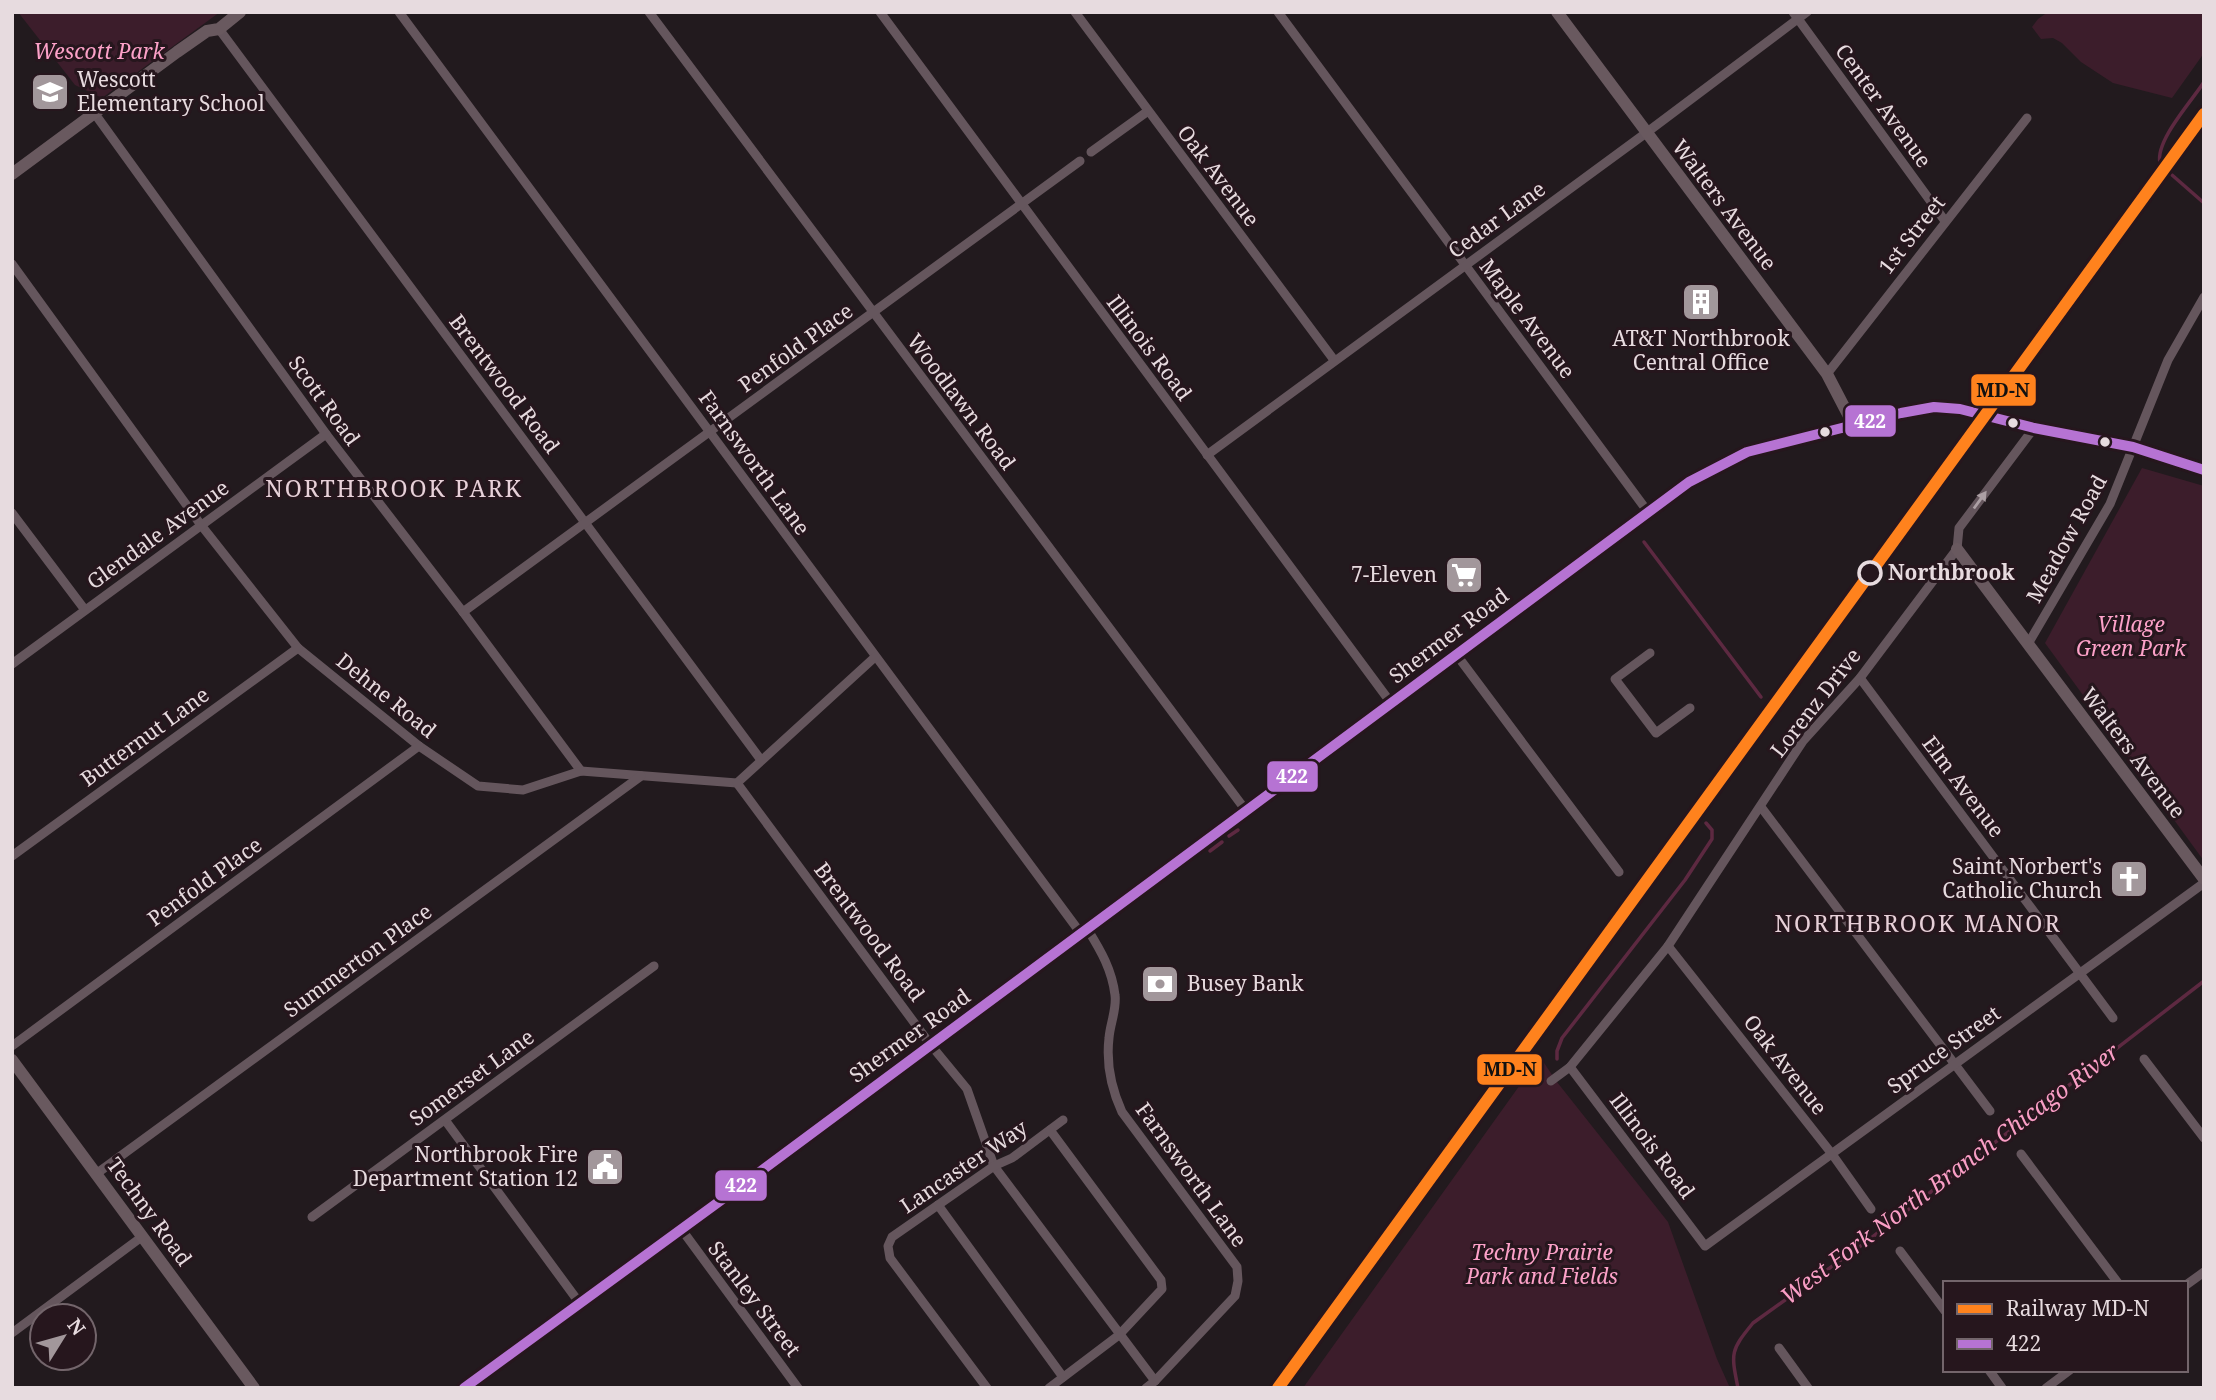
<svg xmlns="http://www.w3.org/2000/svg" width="2216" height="1400" font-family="'Noto Serif',serif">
<rect width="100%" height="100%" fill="#221a1e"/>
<g fill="#3c1d2b">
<polygon points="18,12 220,12 102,98 75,85"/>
<polygon points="2048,12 2204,12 2204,53 2172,98 2113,83 2081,62 2062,43 2053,38 2041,39 2032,27 2038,19"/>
<polygon points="2142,468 2204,486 2204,861 2045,643"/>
<polygon points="1540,1057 1557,1082 1668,1222 1717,1359 1730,1388 1303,1388"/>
</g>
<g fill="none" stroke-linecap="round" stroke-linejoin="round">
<g stroke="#5d2941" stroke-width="3.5">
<path d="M2160 163C2155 141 2191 102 2204 82"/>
<polyline points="2172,175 2204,203"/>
<polyline points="1644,542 1761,697"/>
<polyline points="1229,836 1238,830"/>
<polyline points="1210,851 1222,842"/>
<polyline points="1557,1059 1557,1051 1562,1038 1685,880 1712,839 1712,830 1706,823"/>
<path d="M1738 1388C1731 1353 1730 1351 1753 1323L1866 1242 2204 981"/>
</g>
<g stroke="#65565d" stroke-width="9">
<polyline points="399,12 1082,935"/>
<polyline points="649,12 1247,812"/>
<polyline points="880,12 1391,703"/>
<polyline points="1075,12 1334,360"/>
<polyline points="1278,12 1648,512"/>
<polyline points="1793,12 1945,221"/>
<polyline points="219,29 761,760"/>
<polyline points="95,114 326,434 463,612 581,771"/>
<polyline points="1091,152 1148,111"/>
<polyline points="12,264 201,525 298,648 419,746 478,786 523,790 581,771 737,783 875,657"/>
<polyline points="1827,374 2027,118"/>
<polyline points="1207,455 1646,133 1807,12"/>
<polyline points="12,513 85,610"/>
<polyline points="463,612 1080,161"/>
<polyline points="2028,644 2110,504 2168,360 2204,297"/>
<polyline points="1650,653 1615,679 1656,733 1690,708"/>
<polyline points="1456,654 1619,872"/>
<polyline points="12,664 326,434"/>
<polyline points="1860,678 2113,1018"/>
<polyline points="737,783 930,1044 967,1089 994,1166 1155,1381"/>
<polyline points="1761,807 1990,1111"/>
<polyline points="12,856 298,648"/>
<path d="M1088 930C1101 951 1112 970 1115 995 1117 1009 1110 1024 1109 1038 1106 1064 1111 1088 1122 1112L1237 1267 1238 1281 1235 1296 1155 1381 1146 1388"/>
<polyline points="1668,946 1832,1154 1871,1209"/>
<polyline points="12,1046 419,746"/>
<polyline points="2144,1059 2204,1138"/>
<polyline points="1570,1067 1705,1246 2204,883"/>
<polyline points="1551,1081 1570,1067 1668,946 1803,741 1860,678 1957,549 1959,528 2034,428"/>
<polyline points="445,1120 581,1305"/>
<polyline points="2021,1154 2118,1283"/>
<polyline points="96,1174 641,776"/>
<polyline points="938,1205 1063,1377"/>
<polyline points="312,1217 654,966"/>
<polyline points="682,1230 798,1388"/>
<polyline points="1900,1251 1945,1311"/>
<polyline points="2186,1285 2204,1272"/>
<polyline points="12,1333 143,1236"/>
<polyline points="1779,1348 1808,1388"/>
<polyline points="1989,1370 2002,1388"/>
<polyline points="987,1388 890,1258 888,1246 892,1237 994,1166 1012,1158 1063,1120"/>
<polyline points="1049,1388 1119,1335 1162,1289 1161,1280 1050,1130"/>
<polyline points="2046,1388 2070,1370"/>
</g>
<g stroke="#69595f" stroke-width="12">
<polyline points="1557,12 1827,374 1853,424"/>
<polyline points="12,174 177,52 207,31 219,29 240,12"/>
<polyline points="1957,549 2204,879"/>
<polyline points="12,1060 254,1388"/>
<path d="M464 1388C862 1100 1253 803 1648 512L1689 482 1747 452 1901 413 1934 407 1960 409 2034 428 2133 447 2204 470"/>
</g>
<defs>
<polyline id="bus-1" points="464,1388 761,1171 1689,482 1747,452 1901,413 1934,407 1960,409 2034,428 2133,447 2204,470"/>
</defs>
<use href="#bus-1" stroke="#26161d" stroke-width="16"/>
<use href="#bus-1" stroke="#b673d3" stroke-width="10"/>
<defs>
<polyline id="rail-1" points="1278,1388 2204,114"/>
</defs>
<use href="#rail-1" stroke="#26161d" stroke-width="18"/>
<use href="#rail-1" stroke="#ff821d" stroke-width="12"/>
</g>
<defs><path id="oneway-solid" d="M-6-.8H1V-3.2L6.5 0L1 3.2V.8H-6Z" transform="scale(1.75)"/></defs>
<use fill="#ac9fa4" href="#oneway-solid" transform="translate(1980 500) rotate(-54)"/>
<defs>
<symbol id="school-square" viewBox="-11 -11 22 22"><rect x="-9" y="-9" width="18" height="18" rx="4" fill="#a2979b" stroke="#26161d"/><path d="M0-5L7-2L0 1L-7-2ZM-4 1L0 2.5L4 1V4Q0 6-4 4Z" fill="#fff"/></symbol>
<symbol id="building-square" viewBox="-11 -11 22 22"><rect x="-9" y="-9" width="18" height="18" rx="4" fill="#a2979b" stroke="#26161d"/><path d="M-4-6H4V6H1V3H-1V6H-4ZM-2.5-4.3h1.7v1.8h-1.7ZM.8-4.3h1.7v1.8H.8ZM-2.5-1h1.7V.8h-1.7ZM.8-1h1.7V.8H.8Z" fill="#fff"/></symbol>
<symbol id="supermarket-square" viewBox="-11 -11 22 22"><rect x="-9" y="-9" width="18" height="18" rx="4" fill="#a2979b" stroke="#26161d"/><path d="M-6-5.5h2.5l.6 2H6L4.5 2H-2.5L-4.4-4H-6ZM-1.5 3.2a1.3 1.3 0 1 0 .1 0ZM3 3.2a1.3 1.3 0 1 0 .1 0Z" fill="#fff"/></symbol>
<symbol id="church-square" viewBox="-11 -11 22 22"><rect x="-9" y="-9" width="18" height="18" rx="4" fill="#a2979b" stroke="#26161d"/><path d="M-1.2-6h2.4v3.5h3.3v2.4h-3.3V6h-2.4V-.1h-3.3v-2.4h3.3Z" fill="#fff"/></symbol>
<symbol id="bank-square" viewBox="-11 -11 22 22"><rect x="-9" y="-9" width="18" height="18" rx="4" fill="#a2979b" stroke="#26161d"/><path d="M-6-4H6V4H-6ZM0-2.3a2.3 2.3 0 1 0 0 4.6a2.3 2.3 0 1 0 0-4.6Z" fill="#fff"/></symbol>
<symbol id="civic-square" viewBox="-11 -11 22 22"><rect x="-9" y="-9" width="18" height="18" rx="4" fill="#a2979b" stroke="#26161d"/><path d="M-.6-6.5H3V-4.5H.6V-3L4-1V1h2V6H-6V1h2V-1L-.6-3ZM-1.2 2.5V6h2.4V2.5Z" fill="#fff"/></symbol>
</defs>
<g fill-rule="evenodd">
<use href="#school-square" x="28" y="70" width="44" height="44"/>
<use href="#building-square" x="1679" y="280" width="44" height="44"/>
<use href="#supermarket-square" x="1442" y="553" width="44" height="44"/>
<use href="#church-square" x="2107" y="857" width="44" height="44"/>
<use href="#bank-square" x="1138" y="962" width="44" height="44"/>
<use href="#civic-square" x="583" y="1145" width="44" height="44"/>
</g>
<g fill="#e7dbdf" stroke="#26161d" stroke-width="2.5">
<circle cx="2013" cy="423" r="6"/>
<circle cx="1825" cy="432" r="6"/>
<circle cx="2105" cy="442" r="6"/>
</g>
<circle fill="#26161d" stroke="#e7dbdf" stroke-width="3.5" cx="1870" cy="573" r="11"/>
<g text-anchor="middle" stroke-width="6" stroke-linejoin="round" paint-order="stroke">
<g font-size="21" font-style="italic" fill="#fca1c8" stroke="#26161d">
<text x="99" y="59">Wescott Park</text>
<text x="2131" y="632">Village<tspan x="2131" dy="24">Green Park</tspan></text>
<text x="1542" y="1260">Techny Prairie<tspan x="1542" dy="24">Park and Fields</tspan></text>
</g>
<g font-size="21" fill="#e7dbdf" stroke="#26161d" text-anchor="end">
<text x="77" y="87" text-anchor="start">Wescott<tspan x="77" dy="24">Elementary School</tspan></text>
<text x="1701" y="346" text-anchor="middle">AT&amp;T Northbrook<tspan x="1701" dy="24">Central Office</tspan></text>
<text x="1437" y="582">7-Eleven</text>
<text x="2102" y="874">Saint Norbert's<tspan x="2102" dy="24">Catholic Church</tspan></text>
<text x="1187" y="991" text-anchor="start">Busey Bank</text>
<text x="578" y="1162">Northbrook Fire<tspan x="578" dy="24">Department Station 12</tspan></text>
</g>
<g font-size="21" fill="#e7dbdf" stroke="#26161d">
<text transform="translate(1883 106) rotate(54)" y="7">Center Avenue</text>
<text transform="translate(1218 176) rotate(53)" y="7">Oak Avenue</text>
<text transform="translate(1724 205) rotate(53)" y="7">Walters Avenue</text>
<text transform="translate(1497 220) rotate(-36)" y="7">Cedar Lane</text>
<text transform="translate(1912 235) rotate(-52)" y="7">1st Street</text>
<text transform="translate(1527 319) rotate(53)" y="7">Maple Avenue</text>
<text transform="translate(796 348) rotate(-36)" y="7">Penfold Place</text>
<text transform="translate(1149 348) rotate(53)" y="7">Illinois Road</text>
<text transform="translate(504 384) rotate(53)" y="7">Brentwood Road</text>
<text transform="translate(324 401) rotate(54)" y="7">Scott Road</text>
<text transform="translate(961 402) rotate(53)" y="7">Woodlawn Road</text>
<text transform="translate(754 463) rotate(54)" y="7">Farnsworth Lane</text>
<text transform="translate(158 535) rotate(-36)" y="7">Glendale Avenue</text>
<text transform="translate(2067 539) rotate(-61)" y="7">Meadow Road</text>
<text transform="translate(1449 636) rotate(-37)" y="7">Shermer Road</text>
<text transform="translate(386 696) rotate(39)" y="7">Dehne Road</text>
<text transform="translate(1816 703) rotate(-52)" y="7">Lorenz Drive</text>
<text transform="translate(145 737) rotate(-36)" y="7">Butternut Lane</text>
<text transform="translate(2133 753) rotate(53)" y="7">Walters Avenue</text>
<text transform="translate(1963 787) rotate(53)" y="7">Elm Avenue</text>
<text transform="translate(205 882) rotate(-36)" y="7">Penfold Place</text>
<text transform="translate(869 932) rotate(53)" y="7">Brentwood Road</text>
<text transform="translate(358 961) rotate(-36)" y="7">Summerton Place</text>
<text transform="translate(910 1036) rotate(-36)" y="7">Shermer Road</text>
<text transform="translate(1944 1050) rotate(-36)" y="7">Spruce Street</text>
<text transform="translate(1785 1065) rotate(52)" y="7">Oak Avenue</text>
<text transform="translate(472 1078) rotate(-36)" y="7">Somerset Lane</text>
<text transform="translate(1652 1146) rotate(53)" y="7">Illinois Road</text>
<text transform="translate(964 1167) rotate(-34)" y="7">Lancaster Way</text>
<text transform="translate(1191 1175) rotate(54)" y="7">Farnsworth Lane</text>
<text transform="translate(149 1212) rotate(54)" y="7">Techny Road</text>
<text transform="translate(754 1299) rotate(53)" y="7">Stanley Street</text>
</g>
<g font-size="21" font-weight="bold" fill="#e7dbdf" stroke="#26161d" text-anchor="start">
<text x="1888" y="580">Northbrook</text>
</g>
<g font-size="23" letter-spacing="2" fill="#e7d0d8" stroke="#26161d">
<text x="394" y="497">NORTHBROOK PARK</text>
<text x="1918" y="932">NORTHBROOK MANOR</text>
</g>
<g font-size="23" font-style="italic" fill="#f99ec5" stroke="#26161d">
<text transform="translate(1950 1174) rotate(-37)" y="8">West Fork North Branch Chicago River</text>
</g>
</g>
<g stroke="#26161d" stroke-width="2.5">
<rect x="1970" y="373" width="67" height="34" rx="7" fill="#ff821d"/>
<rect x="1844" y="404" width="53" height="34" rx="7" fill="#b673d3"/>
<rect x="1266" y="760" width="53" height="33" rx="7" fill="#b673d3"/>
<rect x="1476" y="1053" width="67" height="33" rx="7" fill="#ff821d"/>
<rect x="714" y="1169" width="54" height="33" rx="7" fill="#b673d3"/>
</g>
<g font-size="19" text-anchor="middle" font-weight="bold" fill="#fff">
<text x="1870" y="428">422</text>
<text x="1292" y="783">422</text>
<text x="741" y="1192">422</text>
</g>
<g font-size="19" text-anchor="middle" font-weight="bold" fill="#111">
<text x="2003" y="397">MD-N</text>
<text x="1510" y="1076">MD-N</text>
</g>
<rect width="2216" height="1400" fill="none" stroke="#e7dbdf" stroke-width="28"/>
<rect x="1943" y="1281" width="245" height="91" fill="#26161d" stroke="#73656b" stroke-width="2"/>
<rect x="1957" y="1304" width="35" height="10" fill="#ff821d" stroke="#73656b" stroke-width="2"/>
<text x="2006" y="1316" font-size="21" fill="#e7dbdf">Railway MD-N</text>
<rect x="1957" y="1339" width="35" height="10" fill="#b673d3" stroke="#73656b" stroke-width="2"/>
<text x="2006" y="1351" font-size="21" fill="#e7dbdf">422</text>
<g transform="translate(63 1337) rotate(53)"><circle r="33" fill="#26161d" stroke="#73656b" stroke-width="2"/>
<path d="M0-5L12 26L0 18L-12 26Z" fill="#a2979b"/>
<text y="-10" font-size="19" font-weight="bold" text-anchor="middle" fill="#e7dbdf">N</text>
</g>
</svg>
